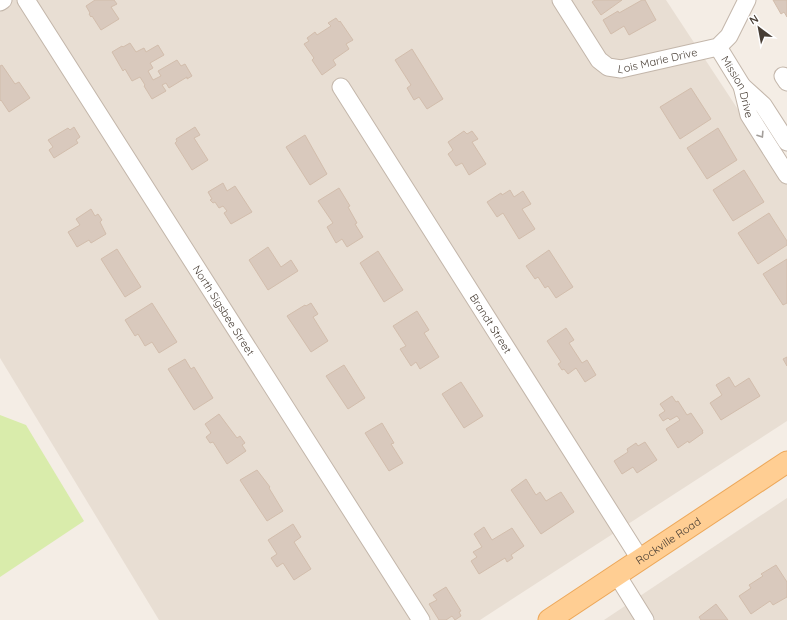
<svg xmlns="http://www.w3.org/2000/svg" width="787" height="620" font-family="Quicksand,sans-serif">
<rect width="100%" height="100%" fill="#f4ede5"/>
<g fill="#e8ded3">
<polygon points="0,0 666,0 787,184 787,421 480,620 159,620 0,358"/>
<polygon points="787,498 787,620 604,620"/>
</g>
<polygon fill="#d9ecab" points="0,415 26,425 84,521 0,577"/>
<g fill="#d9c9bd" stroke="#d2bdac">
<polygon points="95,0 114,0 117,4 111,7 119,19 101,30 92,16 91,17 89,14 90,13 86,6"/>
<polygon points="595,0 622,0 601,15 592,2"/>
<polygon points="642,0 645,0 656,20 629,35 624,26 611,34 603,20 618,11 619,13"/>
<polygon points="773,0 787,0 787,17 784,12 781,14"/>
<polygon points="336,18 339,22 340,21 353,40 346,44 349,49 333,60 336,65 322,75 312,60 314,58 304,44 309,41 307,38 315,32 317,35 331,26 328,23"/>
<polygon points="130,43 136,52 144,48 146,52 158,45 164,55 150,63 153,68 148,71 153,80 161,76 158,71 177,60 181,66 185,64 192,76 187,79 187,77 169,88 166,83 162,85 166,91 152,99 144,86 145,85 140,77 132,81 125,69 123,71 112,52 122,46 123,47"/>
<polygon points="412,49 443,99 427,109 419,97 414,100 407,88 411,85 395,60"/>
<polygon points="2,65 15,84 19,82 30,98 9,112 1,100 0,101 0,66"/>
<polygon points="691,88 711,119 680,139 660,107"/>
<polygon points="74,127 80,137 76,140 78,143 54,158 49,150 53,147 48,140 68,128 70,130"/>
<polygon points="195,127 200,135 194,138 208,160 192,170 175,143 177,141 176,139"/>
<polygon points="718,128 737,160 707,179 687,148"/>
<polygon points="464,131 467,134 472,131 478,139 472,142 486,164 469,175 462,163 456,166 448,154 453,150 448,142"/>
<polygon points="305,135 327,174 310,185 286,147"/>
<polygon points="744,170 764,202 733,221 713,190"/>
<polygon points="223,183 227,191 235,186 252,212 231,224 224,213 227,211 223,206 219,208 215,202 213,203 210,200 212,199 208,192"/>
<polygon points="339,188 350,206 348,207 357,223 355,224 363,237 347,247 342,239 336,243 327,227 333,223 318,201"/>
<polygon points="510,190 514,197 523,191 531,204 522,209 535,229 519,239 503,213 497,217 487,202 501,193 502,195"/>
<polygon points="91,209 95,216 98,214 102,220 100,222 106,234 91,243 89,240 77,247 68,232 80,225 76,219"/>
<polygon points="769,213 787,241 787,245 758,264 738,233"/>
<polygon points="268,247 281,267 291,260 298,271 268,290 249,260"/>
<polygon points="117,249 141,287 125,297 101,259"/>
<polygon points="549,250 573,287 556,298 548,286 545,288 538,277 535,279 526,266"/>
<polygon points="378,251 403,290 384,302 360,263"/>
<polygon points="787,259 787,303 783,305 763,274"/>
<polygon points="152,303 177,342 159,353 152,342 145,346 138,334 135,336 125,320"/>
<polygon points="311,303 318,314 313,317 328,341 311,352 287,316 305,305 306,306"/>
<polygon points="417,311 429,330 424,333 439,357 420,369 416,362 411,366 400,349 406,346 393,326"/>
<polygon points="566,328 574,340 569,343 582,363 587,360 596,375 585,382 576,368 568,374 564,369 562,370 558,364 561,362 547,341"/>
<polygon points="787,357 787,366 783,359"/>
<polygon points="185,359 191,369 194,367 213,398 194,410 168,369"/>
<polygon points="344,365 365,398 348,409 326,376"/>
<polygon points="729,377 735,387 749,378 760,396 721,420 710,403 722,395 716,385"/>
<polygon points="461,382 483,416 464,428 442,394"/>
<polygon points="672,396 676,402 678,401 687,415 691,413 703,431 702,431 703,433 689,443 688,441 678,448 666,429 680,420 677,416 670,420 668,418 663,421 659,415 665,411 660,404"/>
<polygon points="219,414 237,438 240,436 245,443 242,445 246,451 227,464 213,442 210,443 206,437 211,433 205,424"/>
<polygon points="382,423 394,443 391,444 403,463 389,471 365,433"/>
<polygon points="645,442 657,460 637,473 633,467 622,474 614,461 628,452 627,449 636,443 638,446"/>
<polygon points="257,470 270,487 269,488 283,511 267,521 240,480"/>
<polygon points="526,479 536,495 540,492 546,501 561,492 574,512 541,534 511,490"/>
<polygon points="293,524 301,537 294,542 311,569 294,580 283,563 277,567 271,558 277,554 268,540"/>
<polygon points="484,527 492,540 512,528 524,546 511,555 513,558 507,562 505,558 479,574 471,561 477,557 473,552 482,547 474,534"/>
<polygon points="776,565 787,582 787,597 773,605 770,601 751,614 739,596 751,588 749,585 763,576 761,574"/>
<polygon points="446,587 461,611 459,612 461,616 455,620 452,616 446,620 439,620 429,604 437,600 433,595"/>
<polygon points="716,604 728,620 701,620 699,617"/>
</g>
<g fill="none" stroke-linecap="round" stroke-linejoin="round">
<defs>
<g id="minor">
<path id="s1" d="M26 0 421 620"/>
<path id="s2" d="M561 0 599 60 608 67 621 69 718 47 729 36 747 0"/>
<polyline points="0,2 3,0"/>
<path id="s3" d="M718 47 742 86 749 115 787 175"/>
<polyline points="783,76 787,82"/>
<polyline points="742,86 763,105 787,142"/>
<path id="s4" d="M341 87 640 559"/>
<polyline points="617,575 645,620"/>
</g>
<g id="major">
<path id="s5" d="M549 620 787 462"/>
</g>
</defs>
<use href="#minor" stroke="#c3b6aa" stroke-width="19"/>
<use href="#major" stroke="#eda85a" stroke-width="23"/>
<use href="#minor" stroke="#fff" stroke-width="17"/>
<use href="#major" stroke="#ffce93" stroke-width="21"/>
</g>
<defs><path id="oneway-chevron" d="M-2-3.5L2.5 0L-2 3.5" fill="none" stroke-width="1.6" stroke-linecap="round" stroke-linejoin="round"/></defs>
<use stroke="#a39e9a" href="#oneway-chevron" transform="translate(761 135) rotate(57)"/>
<g text-anchor="middle" stroke-width="3" stroke-linejoin="round" paint-order="stroke">
<g font-size="11" fill="#473d34" stroke="#fff">
<text dy="4" stroke="none"><textPath href="#s2" startOffset="133">Lois Marie Drive</textPath></text>
<text dy="4" stroke="none"><textPath href="#s3" startOffset="45">Mission Drive</textPath></text>
<text dy="4" stroke="none"><textPath href="#s1" startOffset="368">North Sigsbee Street</textPath></text>
<text dy="4" stroke="none"><textPath href="#s4" startOffset="280">Brandt Street</textPath></text>
<text dy="4" stroke="none"><textPath href="#s5" startOffset="143">Rockville Road</textPath></text>
</g>
</g>
<g transform="translate(759 28) rotate(328)" stroke="#ffffff" stroke-width="3" paint-order="stroke">
<path d="M0-3L7 15L0 10L-7 15Z" fill="#473d34"/>
<text y="-6" font-size="11" font-weight="bold" text-anchor="middle" fill="#473d34">N</text>
</g>
</svg>
